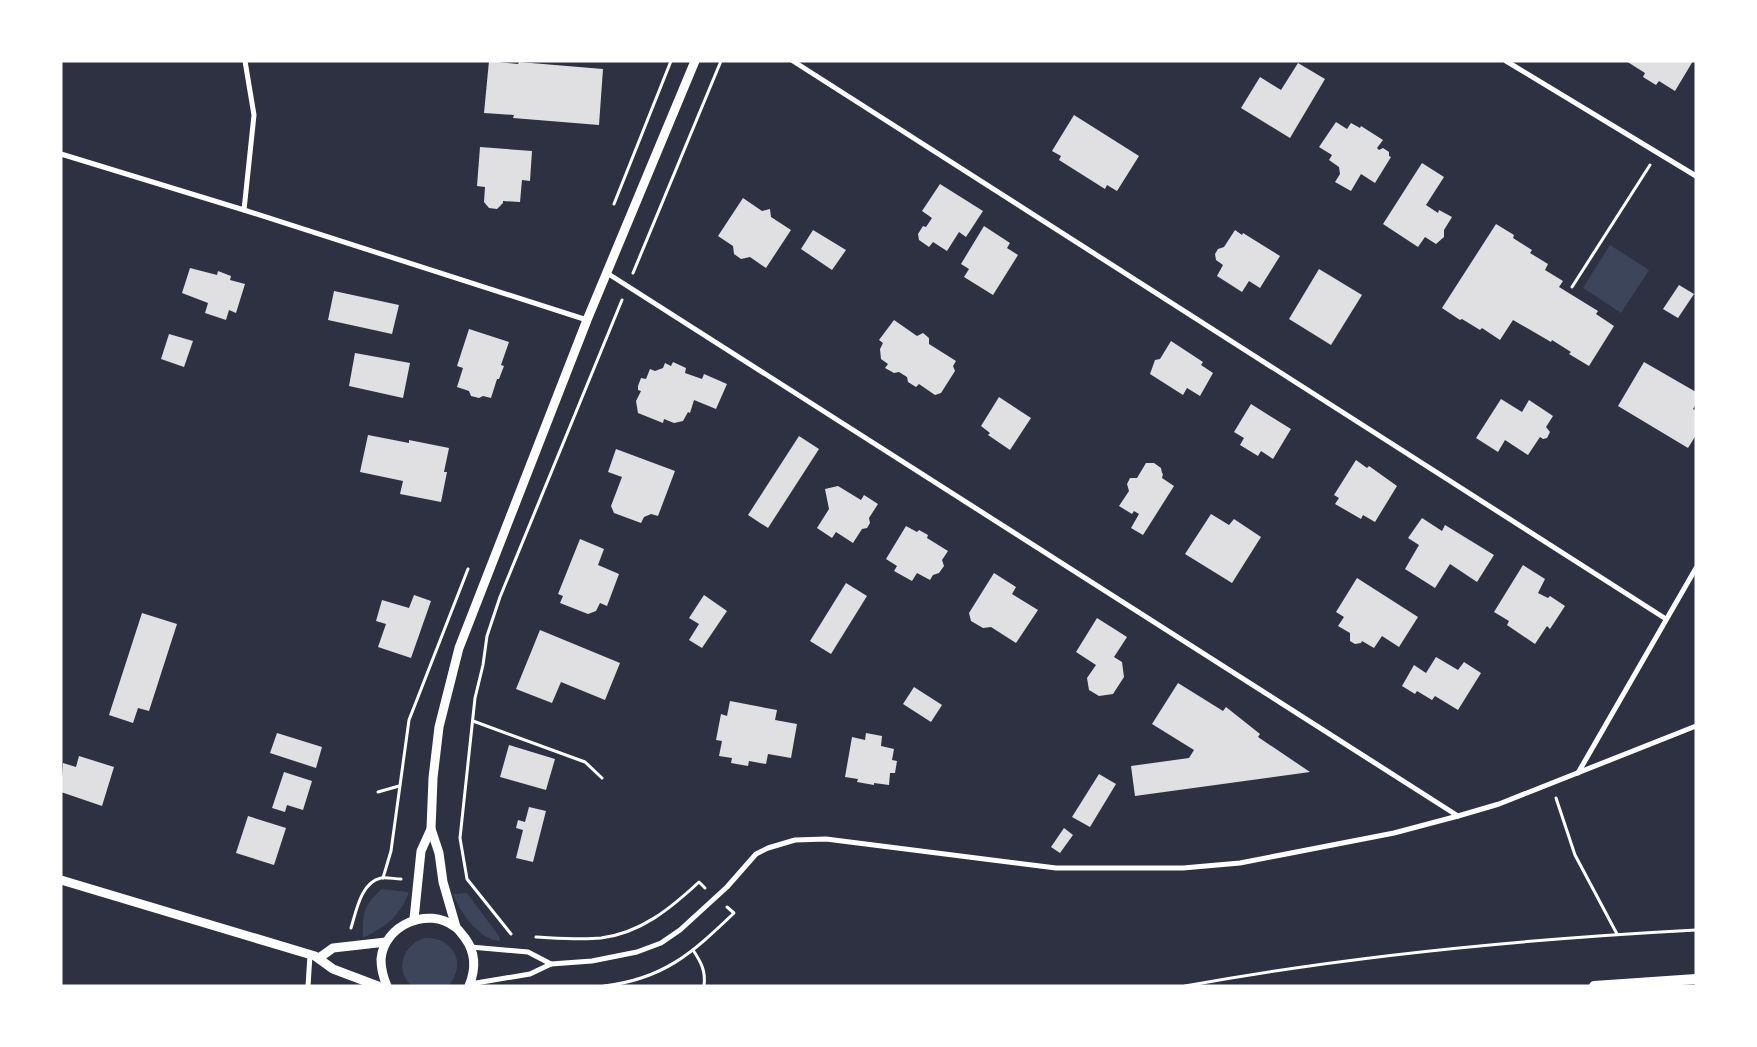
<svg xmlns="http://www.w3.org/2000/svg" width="1757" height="1047" font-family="Signika,sans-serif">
<rect width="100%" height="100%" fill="#2d3142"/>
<g fill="#3c4559">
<polygon points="1610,245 1649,270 1621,313 1583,288"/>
<path d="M382 889 409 892C400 916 386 927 363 938 363 913 362 907 382 889Z"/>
<path d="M467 893 499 936 500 941C480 941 459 911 453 894Z"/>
<path d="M424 938C453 936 468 964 448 986H411C394 968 403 946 424 938Z"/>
</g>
<g fill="#e0e0e3">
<polygon points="489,61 518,64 519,62 603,69 599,125 513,118 514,115 484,113"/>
<polygon points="1626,61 1693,61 1675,91 1659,81 1656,85 1643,77 1645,73"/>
<polygon points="1298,63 1325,79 1290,138 1241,108 1260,77 1281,90"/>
<polygon points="1074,115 1139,156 1117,191 1107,185 1105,189 1059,160 1061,156 1052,151"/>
<polygon points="1336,122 1347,129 1351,123 1360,128 1361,126 1383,140 1377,148 1379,150 1383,148 1389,152 1389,156 1391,157 1375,183 1361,174 1351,191 1335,182 1340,174 1339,167 1329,160 1332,155 1319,147"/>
<polygon points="480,147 532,151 530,181 522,180 520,202 503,201 503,203 497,209 489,208 484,202 485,187 477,186"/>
<polygon points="1422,163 1444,177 1426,205 1438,213 1439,210 1452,217 1444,230 1444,237 1436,244 1425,237 1418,247 1383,224"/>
<polygon points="940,184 983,211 966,237 959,232 947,251 933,242 929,247 919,240 918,234 923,226 926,227 932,218 922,211"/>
<polygon points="743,198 762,211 770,209 771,217 791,230 766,268 750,257 741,259 734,254 733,246 718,236"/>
<polygon points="1496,224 1514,235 1513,238 1532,250 1530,253 1548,264 1545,270 1563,281 1559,287 1598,311 1596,314 1614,326 1589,366 1569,354 1571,352 1552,340 1551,342 1513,320 1500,340 1482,328 1480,330 1462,319 1460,320 1442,308"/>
<polygon points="984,226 1010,243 1007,248 1018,255 993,295 964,277 969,269 961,264"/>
<polygon points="813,230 846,250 832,270 801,249"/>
<polygon points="1235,230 1242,235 1243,233 1280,256 1260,288 1249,281 1242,292 1217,276 1223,265 1216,260 1215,254 1218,249 1224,247"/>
<polygon points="190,268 217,275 218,271 231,276 230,280 245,284 236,313 229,310 226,320 205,313 208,303 182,293"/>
<polygon points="1319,269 1362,295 1331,345 1289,319"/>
<polygon points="1679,285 1694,294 1678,318 1663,309"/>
<polygon points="334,291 399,305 392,334 328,320"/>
<polygon points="894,320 917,336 923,333 929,338 929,344 956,361 953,366 955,371 941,393 935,395 919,384 916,387 908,382 907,377 899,372 894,373 885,368 888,364 881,359 880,349 883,343 879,340"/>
<polygon points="469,329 509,342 501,365 504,366 499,379 497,379 491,398 483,396 479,398 471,396 469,391 457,387 463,368 457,366"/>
<polygon points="169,334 193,341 184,367 161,359"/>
<polygon points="1171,341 1203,362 1201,365 1213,373 1200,396 1187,388 1183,395 1150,374 1155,360 1160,359"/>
<polygon points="355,353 410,363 403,398 349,386"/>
<polygon points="673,362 686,368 685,373 702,379 704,374 727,384 716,409 694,400 690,413 688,412 683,421 674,423 664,419 663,423 638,413 636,401 641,391 638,390 638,386 641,378 646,379 650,369 655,371 663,368 665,363 671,366"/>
<polygon points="1644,362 1696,392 1696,404 1693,409 1696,411 1696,435 1688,448 1618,406"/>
<polygon points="999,397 1031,418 1010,450 988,435 990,433 981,426"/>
<polygon points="1501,399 1522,412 1529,400 1553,416 1546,427 1550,432 1547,438 1543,439 1540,437 1528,455 1505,440 1498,452 1476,438"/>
<polygon points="1251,404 1291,429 1273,459 1261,451 1258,456 1240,445 1244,438 1234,432"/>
<polygon points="368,435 409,443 409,440 449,448 444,472 447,472 441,502 400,494 403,481 360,472"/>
<polygon points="799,436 819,449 768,528 748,515"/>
<polygon points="616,449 675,471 658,516 651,514 644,517 641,523 614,513 611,506 622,477 608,472"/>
<polygon points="1356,460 1367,468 1369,466 1397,486 1375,522 1363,515 1361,519 1335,504 1339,498 1334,495"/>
<polygon points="1146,463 1154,463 1161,468 1162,473 1163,474 1162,478 1174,486 1143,535 1131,528 1139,514 1134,511 1132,514 1119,506 1129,491 1127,484 1130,478 1137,478"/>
<polygon points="838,486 861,500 864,495 878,504 869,518 870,523 867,528 862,529 853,543 836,532 832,538 817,528 829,509 825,489"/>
<polygon points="1211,514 1229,525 1234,519 1261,537 1232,583 1185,554"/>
<polygon points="1422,518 1442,531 1445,525 1494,555 1477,582 1450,564 1435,588 1405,569 1419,545 1408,538"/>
<polygon points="906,526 917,532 919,530 928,535 927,538 948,551 942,560 944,566 939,573 933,575 930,580 917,573 912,581 894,571 897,566 886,559"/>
<polygon points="580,539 604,549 598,565 619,574 607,606 600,603 596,611 588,614 560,603 563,596 558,594"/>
<polygon points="1523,565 1545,579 1538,593 1548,598 1550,596 1565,606 1550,629 1547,626 1535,644 1507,625 1509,621 1494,612"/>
<polygon points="994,573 1016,587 1012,594 1038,610 1016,643 991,627 983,628 971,621 969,613"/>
<polygon points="1357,578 1418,617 1399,647 1382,636 1374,648 1362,641 1361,643 1355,644 1350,641 1350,633 1338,626 1344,617 1336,612"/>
<polygon points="846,583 867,596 831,654 810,641"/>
<polygon points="414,595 431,601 411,658 378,647 386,624 376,621 382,600 409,608"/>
<polygon points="704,595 727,611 702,648 689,640 699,624 689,618"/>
<polygon points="142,613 177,624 149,711 138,708 133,723 109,715"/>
<polygon points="1097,618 1127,637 1114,657 1122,662 1124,677 1113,694 1099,696 1089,690 1087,678 1096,665 1076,652"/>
<polygon points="540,630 620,663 605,700 561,682 552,703 516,689"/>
<polygon points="1436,657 1458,670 1464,662 1481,673 1458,710 1435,696 1432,700 1417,691 1415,694 1402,686 1414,665 1426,673"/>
<polygon points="1178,683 1223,711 1226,707 1260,734 1258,737 1310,772 1135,796 1131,766 1189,758 1194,750 1152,724"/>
<polygon points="914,687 942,705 931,722 903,704"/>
<polygon points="730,701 777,710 775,720 797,724 791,758 768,754 766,764 749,761 748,766 731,763 732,758 719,756 722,741 716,740 721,714 727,716"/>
<polygon points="277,733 322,747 316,768 270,753"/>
<polygon points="866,733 882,736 881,746 894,749 892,760 897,761 895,773 890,773 889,785 874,783 874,785 857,782 858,779 845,777 852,737 865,740"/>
<polygon points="509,745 555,759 546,790 500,777"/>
<polygon points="79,756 114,767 102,806 61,792 63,763 76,767"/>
<polygon points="284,772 312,781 303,810 287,805 285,812 272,808"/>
<polygon points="1099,774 1116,784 1090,827 1072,817"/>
<polygon points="529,807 546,811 533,862 516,858 523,830 516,828 518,820 525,822"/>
<polygon points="248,816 286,828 274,865 236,853"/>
<polygon points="1064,828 1073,835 1060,853 1051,847"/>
</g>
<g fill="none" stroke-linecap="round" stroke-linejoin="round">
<g stroke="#fff" stroke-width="3">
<polyline points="614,204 671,61"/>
<polyline points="633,273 721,61"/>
<polyline points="1572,287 1650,165"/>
<polyline points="473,721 585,762 602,778"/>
<polyline points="378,792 399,786"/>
<polyline points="1556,798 1575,855 1617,934"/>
<polyline points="383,878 391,851 409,720 468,569"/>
<path d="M351 928C356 912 361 882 381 878 387 877 395 879 401 879"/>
<polyline points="511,934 467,879 460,838 475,698 483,665 487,636 500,597 622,300"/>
<path d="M536 937C557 938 579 940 601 938 641 933 671 908 699 882L705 888"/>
<path d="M693 950C701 962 706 971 704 986"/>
<path d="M604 986C664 979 692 953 734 913L727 907"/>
<path d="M1185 986C1354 955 1525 939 1696 930"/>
</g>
<g stroke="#fff" stroke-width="5">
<polyline points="793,61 1666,619"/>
<polyline points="1506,61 1696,176"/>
<polyline points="61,154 244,210 587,320"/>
<polyline points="244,210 254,115 245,61"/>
<polyline points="607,273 1458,816"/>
<polyline points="1578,773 1696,568"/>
<polyline points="471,947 528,952 551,964"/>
<polyline points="470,984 530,974 551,964 592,961 637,952 661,943 680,930 727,887 756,854 768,848 795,840 826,839 1056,868 1183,868 1240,863 1394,833 1458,816 1499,804 1696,726"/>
<polyline points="308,986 310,955"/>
</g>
<g stroke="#fff" stroke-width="9">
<polyline points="431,829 439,853 443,882 456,927"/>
<polyline points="61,880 315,956 333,969 378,986"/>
<polyline points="414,919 421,851 431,829 433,778 439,727 459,648 587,320 695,61"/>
<polyline points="319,958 333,948 386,942"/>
<path d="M387 986C383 977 381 969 381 959 384 925 428 906 455 927 459 929 462 935 465 938 476 953 476 969 469 986"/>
</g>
<polyline stroke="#fff" stroke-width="10" points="1594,986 1696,979"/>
</g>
<rect width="1757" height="1047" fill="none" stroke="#ffffff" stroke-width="125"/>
</svg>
